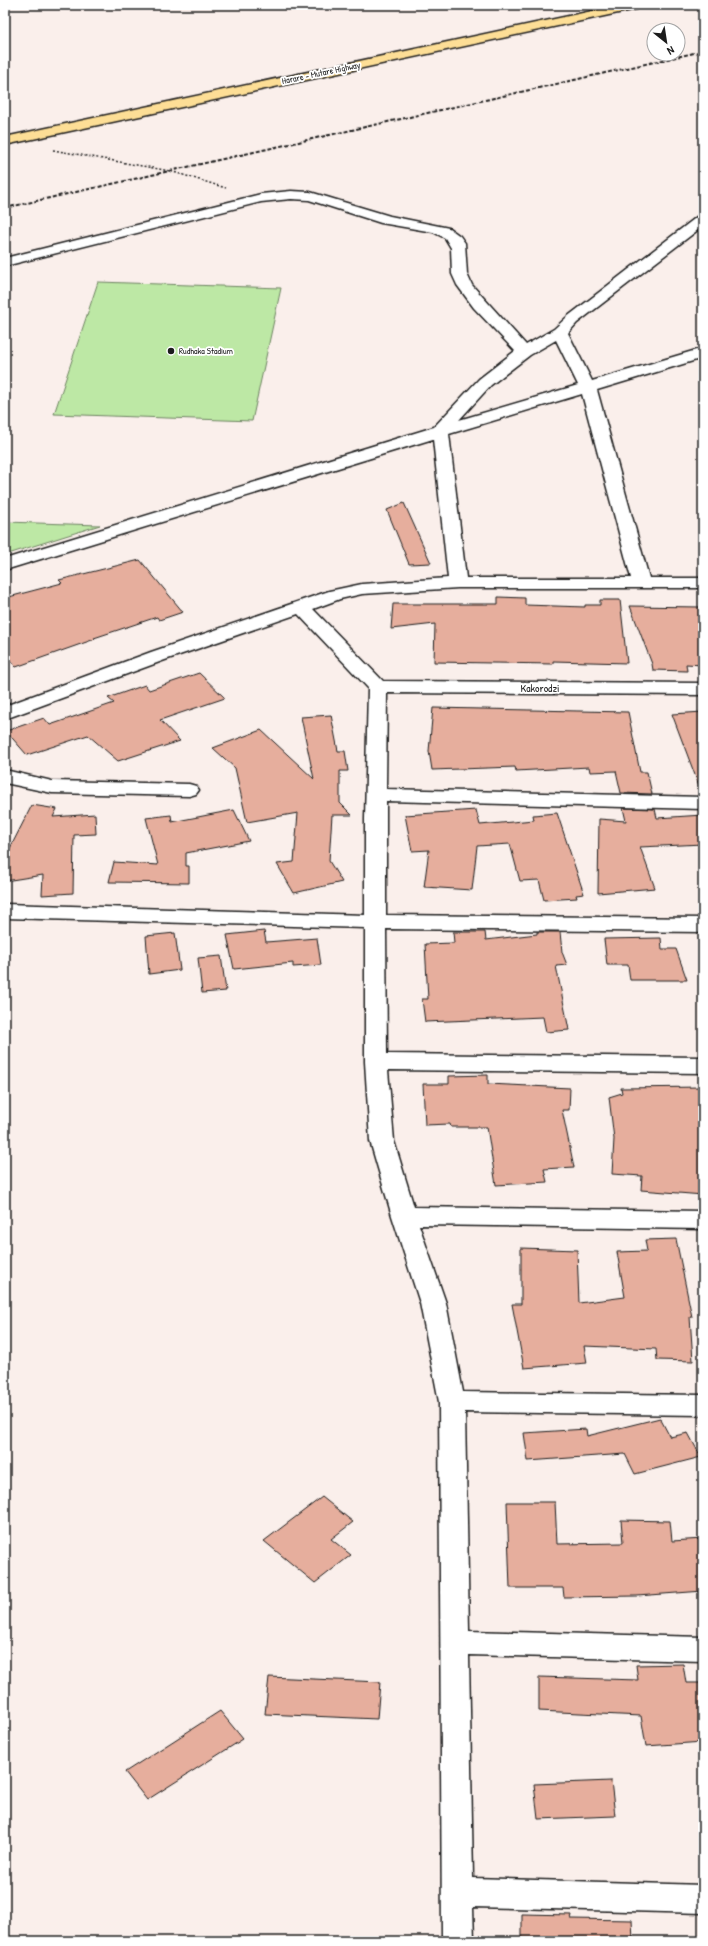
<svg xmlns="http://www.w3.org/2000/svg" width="708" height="1946" font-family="'Patrick Hand',sans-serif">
<rect width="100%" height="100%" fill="#faefeb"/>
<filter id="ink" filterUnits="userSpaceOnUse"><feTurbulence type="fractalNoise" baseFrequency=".025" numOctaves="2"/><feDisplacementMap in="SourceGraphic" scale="8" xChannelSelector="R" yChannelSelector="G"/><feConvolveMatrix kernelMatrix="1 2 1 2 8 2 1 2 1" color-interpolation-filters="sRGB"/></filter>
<g filter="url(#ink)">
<g fill="#bde8a5" stroke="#6c8260">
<polygon points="98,282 281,288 252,421 54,414"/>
<polygon points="5,522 100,525 5,555"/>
</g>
<g fill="#e6ae9d" stroke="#1c1c1c">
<polygon points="404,503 431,563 409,564 387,510"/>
<polygon points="140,560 183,612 159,620 157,617 94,638 95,639 16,667 5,655 5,598 62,583 59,580"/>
<polygon points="498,597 525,598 525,605 585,607 585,605 600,605 600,600 620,600 627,663 553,661 553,664 434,662 435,624 391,629 393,604 498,604"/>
<polygon points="630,606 700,607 703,637 703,665 686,664 687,671 653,670 652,664"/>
<polygon points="199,673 225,698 160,720 180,741 118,761 88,735 27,755 6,731 44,718 50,725 114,703 108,698 145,685 149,690"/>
<polygon points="433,708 628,712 640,772 647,772 652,794 621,793 616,771 590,772 589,767 516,771 515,767 432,770 429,751"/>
<polygon points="703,712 703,791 701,791 672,714"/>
<polygon points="331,715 338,751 345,751 348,771 340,771 340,803 352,815 332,815 329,861 342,882 294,893 277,864 294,862 298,813 247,822 235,768 213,748 261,730 314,779 301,717"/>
<polygon points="32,805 57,809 53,817 95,814 96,834 74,835 73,893 42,895 43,875 5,881 5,858"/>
<polygon points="623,808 655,809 657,818 703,815 703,844 640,847 655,888 598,893 599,819 626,821"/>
<polygon points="234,810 249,841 186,853 186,866 189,866 189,883 109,882 114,862 158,865 146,818 171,815 172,822"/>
<polygon points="476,810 480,825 534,820 533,815 557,813 584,894 576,895 577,898 544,900 539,880 520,881 510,844 477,846 472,890 424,887 429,850 412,851 405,815"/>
<polygon points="264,931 266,942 317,938 321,965 293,967 293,963 234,969 227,935"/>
<polygon points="453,932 485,932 486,940 537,934 537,932 560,932 562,952 567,965 556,966 569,1030 546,1032 543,1017 425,1022 422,999 428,999 425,944 454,943"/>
<polygon points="175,933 180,970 149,974 146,936"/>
<polygon points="661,938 662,949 676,949 687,980 630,980 628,965 607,965 604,939"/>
<polygon points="221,956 226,991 202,993 198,958"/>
<polygon points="488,1075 488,1084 570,1088 569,1110 562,1110 574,1167 544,1169 547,1182 496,1185 487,1127 451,1127 450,1124 425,1125 423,1084 449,1084 449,1076"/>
<polygon points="703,1087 703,1195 641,1190 642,1176 612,1174 614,1139 609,1097 622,1093 621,1088"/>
<polygon points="676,1239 692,1317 690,1317 693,1361 657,1360 656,1349 584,1346 587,1363 524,1368 512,1304 521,1304 521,1248 577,1250 579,1303 625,1297 617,1252 647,1251 645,1240"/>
<polygon points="660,1418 670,1437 688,1433 701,1457 635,1474 625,1454 528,1461 524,1433 586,1429 587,1436"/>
<polygon points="322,1497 353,1522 331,1539 351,1555 315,1583 264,1541"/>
<polygon points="507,1502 555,1502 557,1544 623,1543 621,1520 670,1521 672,1541 703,1539 703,1591 637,1596 564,1597 563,1588 510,1588"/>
<polygon points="683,1664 686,1683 703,1683 703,1742 646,1746 641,1716 539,1711 539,1677 638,1680 636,1665"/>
<polygon points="269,1677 380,1682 377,1719 265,1714"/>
<polygon points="220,1711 243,1739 147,1800 125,1772"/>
<polygon points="611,1781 615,1816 538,1819 534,1784"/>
<polygon points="522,1914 572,1915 571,1919 632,1920 633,1941 522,1941"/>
</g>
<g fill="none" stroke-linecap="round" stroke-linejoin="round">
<defs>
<g id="minor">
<path d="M291 191 310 192 390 216 449 228 460 236 465 243 467 274 472 285 526 345 554 329 567 317 698 216 703 215V226L577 323 568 333 592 381 703 348V358L597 390 649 578H703V588H458L362 594 340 599 313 609 383 681 703 683V695L387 693 386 789 703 797V809L386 801V915L703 918V932L386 929 387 1054 703 1057V1073L388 1070 394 1141 414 1207 703 1211V1229L419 1225 446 1303 463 1392 703 1395V1415L465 1412 469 1631 703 1637V1661L469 1655 473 1878 703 1885V1913L473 1907 474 1941H442L439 1402 420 1303 392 1216 370 1141 365 1062V928L5 918V904L365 915V819L368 688 298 614 165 660 5 719V706L151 652 329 591 362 584 448 578 433 439 5 570V559L434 427 479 379 515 351 474 308 457 285 452 274 451 248 445 238 433 232 381 223 309 200 291 199 261 202 5 266V258L261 194ZM556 340 578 385 459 420 491 385 530 355ZM582 394 631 578H466L449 434Z"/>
<polygon points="5,770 52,781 189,784 196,786 199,790 196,794 189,796 52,793 5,783"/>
</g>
<polygon id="highway" points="620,5 643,5 637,9 5,145 5,137"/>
</defs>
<use href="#minor" stroke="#1c1c1c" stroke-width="3"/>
<use href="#highway" stroke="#1c1c1c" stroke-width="3"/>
<polyline stroke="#1c1c1c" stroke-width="1.5" stroke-dasharray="2 2" stroke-linecap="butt" points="53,150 170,171 226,188"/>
<use href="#minor" fill="#fff" fill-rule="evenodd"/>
<use href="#highway" fill="#fdde96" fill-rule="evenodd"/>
<polyline stroke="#1c1c1c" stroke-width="2" stroke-dasharray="4 2" stroke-linecap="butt" points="5,208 703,51"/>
</g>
</g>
<circle fill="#1c1c1c" stroke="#fff" stroke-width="1.5" cx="171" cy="351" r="4"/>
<g text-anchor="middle" stroke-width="3.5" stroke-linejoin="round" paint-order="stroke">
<g font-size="9" fill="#1c1c1c" stroke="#fff">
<text transform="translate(321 73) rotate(-12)" y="3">Harare - Mutare Highway</text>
</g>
<g font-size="9" fill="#1c1c1c" stroke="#fff" text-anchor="start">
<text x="179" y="354">Rudhaka Stadium</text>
</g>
<g font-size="11" fill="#1c1c1c" stroke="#fff">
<text x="540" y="692">Kakorodzi</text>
</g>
</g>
<rect width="708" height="1946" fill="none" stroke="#fff" stroke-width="20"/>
<rect x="10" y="10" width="688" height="1926" fill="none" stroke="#1c1c1c" stroke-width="1.5" filter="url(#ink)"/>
<g transform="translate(666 42) rotate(150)"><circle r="19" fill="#ffffff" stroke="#a4a4a4"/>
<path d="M0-3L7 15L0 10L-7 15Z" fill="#1c1c1c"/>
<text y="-6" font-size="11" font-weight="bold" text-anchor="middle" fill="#1c1c1c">N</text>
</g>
</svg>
